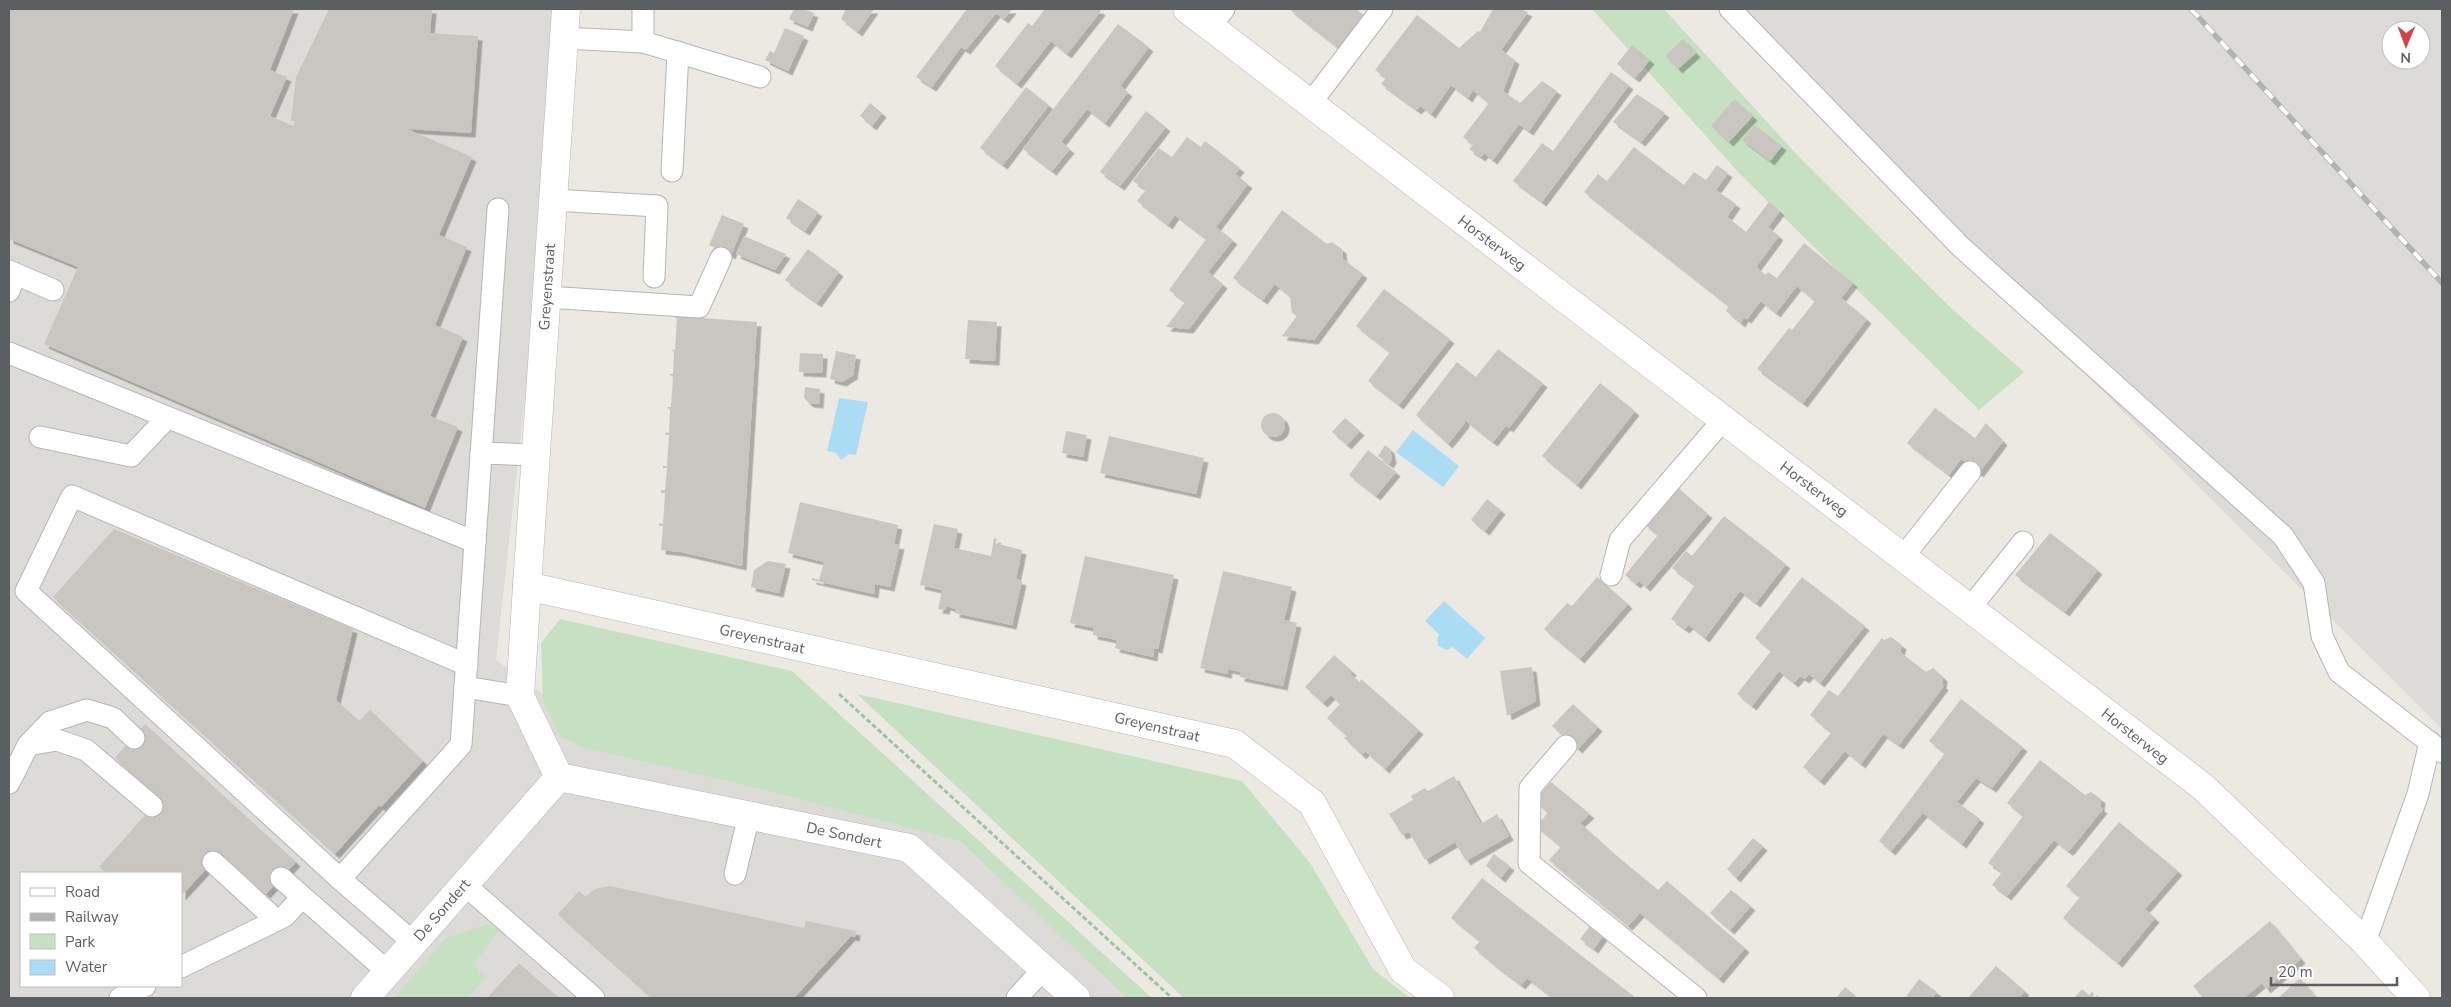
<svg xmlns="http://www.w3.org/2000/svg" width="2451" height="1007" font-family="'Nunito Sans',sans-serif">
<defs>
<filter id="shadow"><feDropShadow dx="4.5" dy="4.5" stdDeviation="0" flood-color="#0004"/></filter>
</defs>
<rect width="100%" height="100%" fill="#ece9e3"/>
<g fill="#dddbd7" fill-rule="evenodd">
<path d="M9 9H568L496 660 611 744 943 818 1140 998H9ZM21 873H181V986H21Z"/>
<path d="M1719 9H2442V729ZM2391 30H2421V60H2391Z"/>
</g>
<g fill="#c6e1c2">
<polygon points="1592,9 1664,9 1800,158 1949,306 2024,372 1979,410 1739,173"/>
<polygon points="560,619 792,671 1152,998 1127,998 960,841 753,787 586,748 561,737 543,702 541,643"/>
<polygon points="857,694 1242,781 1310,863 1373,969 1410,998 1184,998"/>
<polygon points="487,924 503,925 474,963 485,979 468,998 394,998 446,938"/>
</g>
<g fill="#aaddf4">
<polygon points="839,398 868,402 856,455 849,454 841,460 836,453 827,451"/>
<polygon points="1413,430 1459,466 1443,487 1396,452"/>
<polygon points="1444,601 1485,638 1467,659 1453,647 1447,650 1438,646 1437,640 1439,634 1425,621"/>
</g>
<g fill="#c9c6c2" filter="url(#shadow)">
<polygon points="9,9 294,9 270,70 287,77 270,116 293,126 295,121 291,121 296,77 329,9 432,9 430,33 478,36 471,133 407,129 472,157 439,235 467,247 435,325 463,337 430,416 458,427 425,508 44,344 78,267 9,239"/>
<polygon points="794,9 803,9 814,13 808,27 789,19"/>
<polygon points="846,9 874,9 858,32 841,19"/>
<polygon points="967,9 1012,9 1004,19 996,13 966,50 961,47 932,87 916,77"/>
<polygon points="1045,9 1098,9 1101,11 1067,54 1051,41 1017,84 995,66 1028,23 1032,26"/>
<polygon points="1289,9 1356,9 1369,19 1342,51"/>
<polygon points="1493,9 1521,9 1528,12 1501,50 1515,60 1503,91 1520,103 1542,81 1557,91 1529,131 1519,124 1493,160 1484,153 1481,157 1469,149 1473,145 1463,137 1489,103 1473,90 1468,98 1451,85 1431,114 1421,106 1417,110 1381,84 1386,78 1375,70 1417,15 1459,48 1478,31 1480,32"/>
<polygon points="1118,24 1149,47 1120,86 1128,92 1105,123 1087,109 1061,142 1070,149 1052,171 1023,149"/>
<polygon points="785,28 804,36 788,71 765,60 770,51 774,53"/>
<polygon points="1683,39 1696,53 1678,69 1665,56"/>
<polygon points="1632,45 1650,60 1635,78 1617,64"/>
<polygon points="1611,72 1629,85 1542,202 1513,181 1542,143 1553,151"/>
<polygon points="1026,87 1049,105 1003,165 980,148"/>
<polygon points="1637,94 1665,113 1641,142 1613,122"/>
<polygon points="1734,99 1753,116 1729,142 1711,126"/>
<polygon points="870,103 882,113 872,126 860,116"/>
<polygon points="1146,111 1166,127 1120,186 1100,172"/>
<polygon points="1755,125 1782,146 1770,161 1742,140"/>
<polygon points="1187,137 1201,147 1205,141 1222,154 1240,168 1235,174 1248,184 1216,227 1233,240 1208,272 1223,284 1189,329 1166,327 1185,302 1169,290 1206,239 1175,215 1168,225 1137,201 1146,190 1133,181 1159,148 1172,157"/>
<polygon points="1634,147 1684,185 1694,172 1706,180 1717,165 1728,173 1716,190 1736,204 1727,217 1746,232 1769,202 1780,211 1768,227 1779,236 1756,267 1766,275 1768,272 1777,278 1804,243 1853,283 1841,298 1867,319 1803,403 1757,369 1789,328 1792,330 1815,301 1797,286 1776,313 1761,301 1747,319 1744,317 1741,323 1726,311 1729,306 1584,192 1598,174 1607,181"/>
<polygon points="798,199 818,212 805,231 786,218"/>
<polygon points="1282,210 1327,244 1332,242 1342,249 1343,259 1363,274 1314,340 1282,336 1297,316 1292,313 1290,296 1275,284 1263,300 1233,278"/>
<polygon points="722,215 744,224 731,255 709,245"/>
<polygon points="744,236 786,254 775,270 736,254"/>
<polygon points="808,249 839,272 817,303 785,280"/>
<polygon points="1384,289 1450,339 1399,405 1368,381 1390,352 1356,326"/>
<polygon points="673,316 757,322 742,566 681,552 661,550 663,526 659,526 659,523 663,524 665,493 661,493 661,490 665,490 667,468 663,468 663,466 667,466 669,435 665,435 666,432 669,433 670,410 667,407 671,407 673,377 669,374 673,374 674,352 671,349 675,350 677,319"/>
<polygon points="968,320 997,322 995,361 965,359"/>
<polygon points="1498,349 1543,383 1509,428 1506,426 1493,442 1465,420 1465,423 1448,444 1416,415 1457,362 1476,377"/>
<polygon points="836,351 856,355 853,375 842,382 830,379"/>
<polygon points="800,353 823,354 822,373 799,372"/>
<polygon points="1600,383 1635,411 1577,485 1542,456"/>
<polygon points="805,387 820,389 819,404 809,403 804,398"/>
<polygon points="1935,408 1975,438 1986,423 2003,441 1979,473 1961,459 1949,475 1907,443"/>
<circle cx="1273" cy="425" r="12"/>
<polygon points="1345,418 1360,431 1347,445 1332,432"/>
<polygon points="1066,431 1087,435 1083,457 1062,453"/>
<polygon points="1109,436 1204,458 1196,494 1100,473"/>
<polygon points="1385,445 1390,449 1392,459 1389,464 1378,456"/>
<polygon points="1368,450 1396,472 1376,496 1349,475"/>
<polygon points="1676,486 1708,514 1646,587 1639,581 1636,584 1625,575 1658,535 1644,524"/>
<polygon points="1487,499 1501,510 1485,531 1471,520"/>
<polygon points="800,502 898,525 894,544 900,545 890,587 875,584 874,594 812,580 812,578 819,580 824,562 788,553"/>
<polygon points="1724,516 1786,564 1756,603 1740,591 1705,638 1689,625 1685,629 1671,619 1695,585 1672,568 1686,551 1692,556"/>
<polygon points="934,524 958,529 954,548 991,556 994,538 997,539 995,543 1022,550 1016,579 1022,581 1012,625 955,613 956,609 946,606 945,610 938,609 942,590 920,585"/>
<polygon points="114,529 353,629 336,700 359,721 370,710 423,761 381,807 379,805 335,854 53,597"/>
<polygon points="2050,533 2098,570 2065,612 2015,575"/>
<polygon points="1085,556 1174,575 1158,649 1154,648 1153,657 1115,648 1117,640 1093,635 1094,628 1070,623"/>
<polygon points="768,561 786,564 779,593 751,587 754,570"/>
<polygon points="1223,571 1292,587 1284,620 1297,623 1283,686 1240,677 1241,672 1228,669 1227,674 1200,668"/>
<polygon points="1597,577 1628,604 1580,659 1544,629 1567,603 1572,606"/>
<polygon points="1802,577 1865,626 1820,683 1809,674 1805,679 1800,676 1794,683 1779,671 1752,706 1737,694 1771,651 1755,638"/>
<polygon points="1891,637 1902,645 1900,652 1926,672 1933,668 1943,677 1942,684 1944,686 1899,745 1883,734 1861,764 1845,751 1820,781 1803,767 1831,733 1810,715 1829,690 1838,696 1882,638 1884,640"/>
<polygon points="1334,655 1352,671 1350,674 1360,682 1361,679 1419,730 1385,769 1365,751 1362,755 1344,738 1347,736 1327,718 1340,704 1331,695 1323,703 1305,687"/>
<polygon points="1532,667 1536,701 1507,716 1500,671"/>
<polygon points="1961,699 2023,747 1992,788 1976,778 1957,802 1980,819 1962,844 1923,813 1891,851 1879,841 1945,753 1929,741"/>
<polygon points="1573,704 1598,727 1578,749 1552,726"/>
<polygon points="145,724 296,862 266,894 221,853 181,896 181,873 106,873 99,867 160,798 115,758"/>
<polygon points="2040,760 2085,795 2091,792 2101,799 2100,807 2103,809 2070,850 2068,851 2054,840 2007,896 1992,885 2002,872 1988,863 2023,816 2007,803"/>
<polygon points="1454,776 1481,824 1497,814 1509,836 1466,861 1455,842 1425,860 1409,832 1402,835 1389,814 1413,800 1411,796 1425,788 1428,791"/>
<polygon points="1551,782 1590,814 1580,823 1617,856 1658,890 1667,881 1745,948 1719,979 1640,913 1628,926 1549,860 1561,847 1536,826 1548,813 1538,804 1538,797"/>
<polygon points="2119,822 2178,871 2145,909 2155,918 2118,963 2063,918 2080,897 2066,886"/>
<polygon points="1753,838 1763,846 1736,878 1727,869"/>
<polygon points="1494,854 1510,866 1501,878 1486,866"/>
<polygon points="1482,878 1587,960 1636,998 1553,998 1527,978 1521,985 1497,967 1474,948 1480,941 1451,918"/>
<polygon points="610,886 804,928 806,921 856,931 855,937 851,936 794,998 652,998 558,914 579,891 585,897 595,889"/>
<polygon points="1731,890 1751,906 1730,930 1710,913"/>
<polygon points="2270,921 2301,959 2266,989 2262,983 2244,998 2203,998 2193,986"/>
<polygon points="1590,926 1603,936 1594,949 1580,939"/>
<polygon points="519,963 546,987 559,998 487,998"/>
<polygon points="1996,966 2025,991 2019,998 1968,998"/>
<polygon points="2300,978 2317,998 2278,998"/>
<polygon points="1919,979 1937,992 1933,997 1935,998 1905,998"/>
<polygon points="1845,987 1858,998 1836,998"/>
<polygon points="2082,989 2089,995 2093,991 2094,998 2074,998"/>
</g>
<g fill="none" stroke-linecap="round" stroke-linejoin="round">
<defs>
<g id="lane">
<polyline points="1730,9 1961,247 2283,536 2314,583 2322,636 2339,672 2442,752"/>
<polyline points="1210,27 1224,9"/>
<polyline points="564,38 643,42 760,77"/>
<polyline points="643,42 643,9"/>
<polyline points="1310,104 1382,9"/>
<polyline points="672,171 678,52"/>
<polyline points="553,200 657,206 654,277"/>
<polyline points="9,271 53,290"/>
<polyline points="9,291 15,274"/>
<polyline points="547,297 699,307 721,258"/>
<polyline points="9,353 475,542"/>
<polyline points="40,437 131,456 167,418"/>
<polyline points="481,453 536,455"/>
<polyline points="1903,557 1970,472"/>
<polyline points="1611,575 1620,540 1723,420"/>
<polyline points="1970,608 2023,542"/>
<polyline points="465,687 520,696"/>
<polyline points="28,745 57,740 86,750 152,806"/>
<polyline points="1566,746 1530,788 1529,863 1696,998"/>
<polyline points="9,783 28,745 50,722 87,710 113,718 134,738"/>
<polyline points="213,862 276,920"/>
<polyline points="735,874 749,815"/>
<polyline points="281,878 388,972"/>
<polyline points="340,879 461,745 498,209"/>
<polyline points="465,885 594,998"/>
<polyline points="2365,942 2418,794 2430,742"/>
<polyline points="414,943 340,879 26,591 72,496 467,665"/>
<polyline points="181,967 285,916 302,897"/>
<polyline points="120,998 145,986"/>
<polyline points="1017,998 1043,969"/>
</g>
<g id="street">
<polyline points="566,9 527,586 1235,744 1312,803 1403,970 1440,998"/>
<polyline points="1187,9 2203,787 2365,942 2416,998"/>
<polyline points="527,586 520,696 559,777"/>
<polyline points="365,998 559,777 909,848 1076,998"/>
</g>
</defs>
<use href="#lane" stroke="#b3b6b8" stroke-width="23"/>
<use href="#street" stroke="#b3b6b8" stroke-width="29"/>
<polyline stroke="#9ec3a3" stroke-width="3" stroke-dasharray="5 2.5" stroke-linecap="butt" points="839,694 1172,998"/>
<use href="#lane" stroke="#fff" stroke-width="21"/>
<use href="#street" stroke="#fff" stroke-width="28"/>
<defs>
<polyline id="rail" points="2191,9 2442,283"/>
</defs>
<use href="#rail" stroke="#b1b2b2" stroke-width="5.5"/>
<use href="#rail" stroke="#fff" stroke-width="4" stroke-dasharray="11" stroke-linecap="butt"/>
</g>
<g text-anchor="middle" stroke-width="4.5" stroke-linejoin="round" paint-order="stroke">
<g font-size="15" fill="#5b5f62" stroke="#fff">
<text transform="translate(1492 243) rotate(37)" y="5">Horsterweg</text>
<text transform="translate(547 287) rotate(-86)" y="5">Greyenstraat</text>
<text transform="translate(1814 489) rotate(37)" y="5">Horsterweg</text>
<text transform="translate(762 639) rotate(13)" y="5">Greyenstraat</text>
<text transform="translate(1157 727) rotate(13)" y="5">Greyenstraat</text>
<text transform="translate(2135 736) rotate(38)" y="5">Horsterweg</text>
<text transform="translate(844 835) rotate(12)" y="5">De Sondert</text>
<text transform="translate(442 910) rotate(-49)" y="5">De Sondert</text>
</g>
</g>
<rect width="2451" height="1007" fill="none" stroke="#5b5f62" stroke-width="20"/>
<rect x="20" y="872" width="162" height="115" fill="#ffffff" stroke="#bdbfc0"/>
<rect x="30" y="888" width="25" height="8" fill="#ffffff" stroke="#bdbfc0"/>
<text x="65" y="897" font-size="15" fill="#5b5f62">Road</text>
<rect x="30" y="913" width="25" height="8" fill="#b1b2b2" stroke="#bdbfc0"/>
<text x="65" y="922" font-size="15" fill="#5b5f62">Railway</text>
<rect x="30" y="934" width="25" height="15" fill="#c6e1c2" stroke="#bdbfc0"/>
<text x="65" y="947" font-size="15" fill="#5b5f62">Park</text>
<rect x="30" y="960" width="25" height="15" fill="#aaddf4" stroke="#bdbfc0"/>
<text x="65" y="972" font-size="15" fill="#5b5f62">Water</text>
<g transform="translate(2406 45) rotate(181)"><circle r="24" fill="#ffffff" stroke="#bdbfc0"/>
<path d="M0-4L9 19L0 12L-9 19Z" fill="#d44148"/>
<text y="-8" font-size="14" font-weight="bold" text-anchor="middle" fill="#5b5f62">N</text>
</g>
<path d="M2271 977v8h126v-8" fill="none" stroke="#5b5f62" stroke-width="2.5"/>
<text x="2278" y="977" font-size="15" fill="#5b5f62" stroke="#ffffff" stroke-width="4" paint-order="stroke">20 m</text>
</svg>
